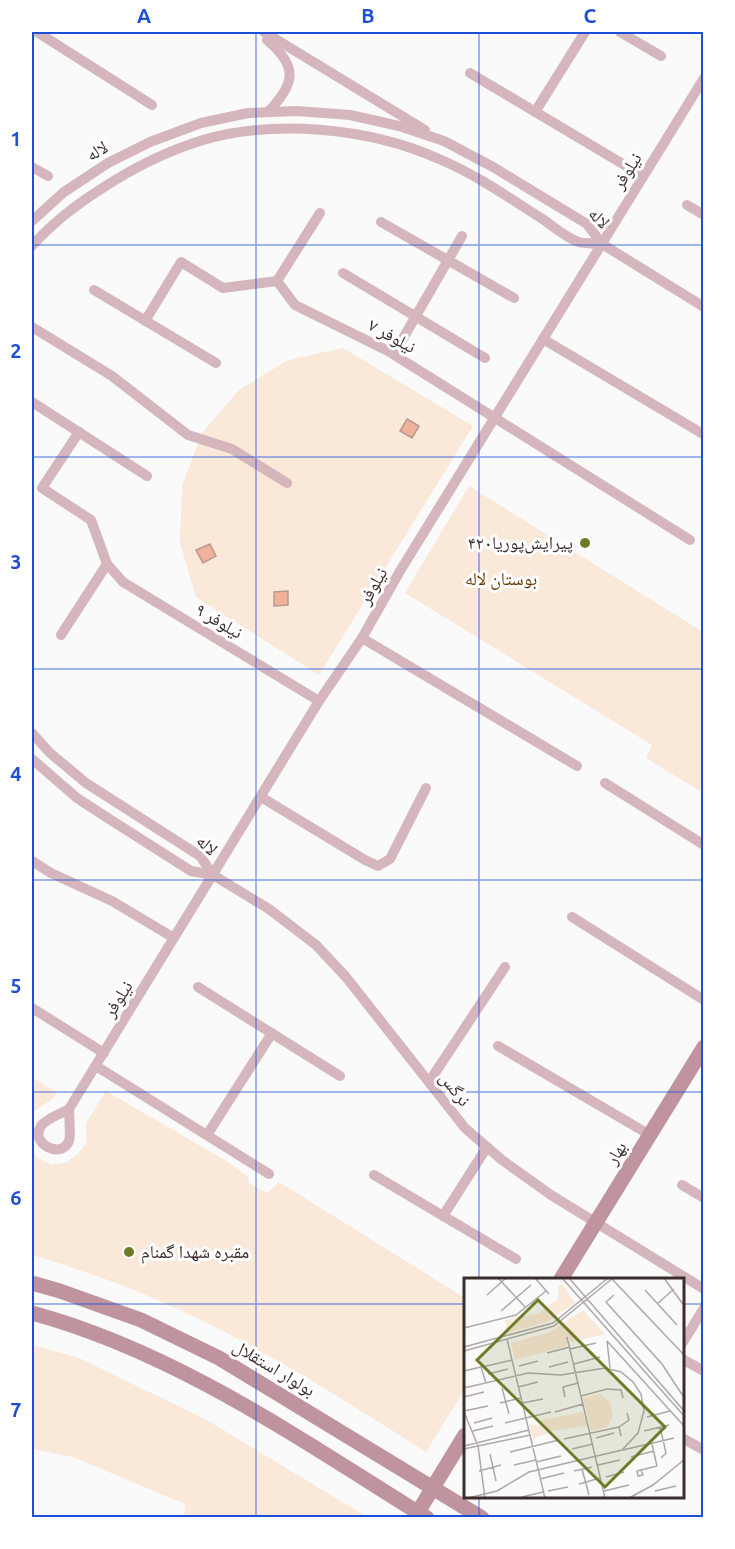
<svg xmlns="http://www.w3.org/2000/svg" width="735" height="1549" font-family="Ubuntu,'Noto Naskh Arabic',sans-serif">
<rect width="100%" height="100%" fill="#fafafa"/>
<g fill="#fae8d9">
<polygon points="343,348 473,426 319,675 196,597 180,543 182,486 202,433 239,390 288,360"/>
<polygon points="469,486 703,632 703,793 646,758 652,745 405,593"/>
<path d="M32 1077 57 1093C50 1103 40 1105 32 1114Z"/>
<path d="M106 1091 228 1162 247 1176 249 1183 267 1193 279 1182 465 1298V1389L426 1452C318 1383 209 1314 88 1273 69 1267 51 1260 32 1255V1151L38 1158 51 1165 67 1162 78 1154 86 1143V1123Z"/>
<polygon points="32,1345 79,1358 205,1419 367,1517 184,1517 185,1504 73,1457 32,1449"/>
</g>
<g fill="#f0b29b" stroke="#b9998d" stroke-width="1.5">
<polygon points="407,419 419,426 412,438 400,431"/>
<polygon points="210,544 216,556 203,563 196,550"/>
<polygon points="288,591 288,605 274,606 274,592"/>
</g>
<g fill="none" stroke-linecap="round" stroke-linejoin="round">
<g stroke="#d4b6bc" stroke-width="10">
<polyline points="37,32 152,105"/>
<polyline points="264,32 425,130"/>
<polyline points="620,32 661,56"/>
<path d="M267 40C299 67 295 84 268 112"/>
<polyline points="470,73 643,176"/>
<polyline points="535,112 585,32"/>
<polyline points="32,167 48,176"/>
<polyline points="687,205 704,215"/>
<polyline points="32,221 64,192 108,163 150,142 201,123 248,113 297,111 350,115 399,126 444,141 493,167 587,224 602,244 704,307"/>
<polyline points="381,222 514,298"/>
<path d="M32 246C52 223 76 205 101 189 133 168 167 151 203 140 276 119 370 128 439 159 475 174 508 197 541 218 552 225 566 238 579 242 586 244 595 243 602 244"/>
<polyline points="343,273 485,358"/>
<polyline points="277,281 295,305 388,351 690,540"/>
<polyline points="94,290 216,363"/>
<polyline points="145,321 181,262 223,288 277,281 320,213"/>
<polyline points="32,327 112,376 188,435 232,449 287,483"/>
<polyline points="543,339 703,434"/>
<polyline points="394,354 462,236"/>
<polyline points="32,402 147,476"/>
<polyline points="79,432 42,488 91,520 107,564 123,582 319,701"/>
<polyline points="61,635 107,564"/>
<polyline points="362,638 577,766"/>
<polyline points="32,733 50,753 86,783 200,856 213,875"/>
<polyline points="32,759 77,798 103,815 191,871 213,875 269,909 316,945 346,977 465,1128 502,1160 551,1195 704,1289"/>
<polyline points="605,783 704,845"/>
<polyline points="261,797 365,860 378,866 390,859 426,788"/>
<polyline points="32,861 51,873 112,901 174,938"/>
<polyline points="572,917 704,1000"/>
<polyline points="198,987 340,1076"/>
<polyline points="32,1008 104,1053"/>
<polyline points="498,1046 650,1135"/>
<polyline points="96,1066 269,1174"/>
<polyline points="429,1082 505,967"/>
<path d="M69 1109C69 1117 71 1135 69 1141 61 1160 29 1143 41 1126 47 1118 61 1114 69 1109L319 701 362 638 400 571 704 78"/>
<polyline points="207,1135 272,1033"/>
<polyline points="374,1175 516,1259"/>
<polyline points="682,1185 704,1198"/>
<polyline points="443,1216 487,1147"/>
<polyline points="682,1344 704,1308"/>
<polyline points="682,1359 704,1371"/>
<polyline points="682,1438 704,1450"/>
</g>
<g stroke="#bf949e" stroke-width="15">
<polyline points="561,1279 704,1047"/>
<polyline points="32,1283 60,1291 141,1320 219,1358 482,1518"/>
<path d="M32 1313C176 1352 301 1440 427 1518"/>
<polyline points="418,1512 465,1435"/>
</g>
</g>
<path fill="none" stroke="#1d4ed8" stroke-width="1.5" stroke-opacity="0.55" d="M256 32V1518M479 32V1279M32 245H704M32 457H704M32 669H704M32 880H704M32 1092H704M32 1304H465M682 1304H704M479 1496V1518"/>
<g fill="#6f7b28" stroke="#fff" stroke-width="2">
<circle cx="585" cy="543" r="6"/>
<circle cx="129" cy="1252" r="6"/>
</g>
<g text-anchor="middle" stroke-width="6" stroke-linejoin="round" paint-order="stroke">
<g font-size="18" fill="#3b2d2c" stroke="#fff">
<text transform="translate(97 151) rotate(-30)" y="6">لاله</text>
<text transform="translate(627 171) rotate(-58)" y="6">نیلوفر</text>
<text transform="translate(599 218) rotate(45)" y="6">لاله</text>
<text transform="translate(392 336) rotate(29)" y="6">نیلوفر ۷</text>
<text transform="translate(373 586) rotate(-60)" y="6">نیلوفر</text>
<text transform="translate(219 621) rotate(31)" y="6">نیلوفر ۹</text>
<text transform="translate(207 845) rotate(43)" y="6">لاله</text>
<text transform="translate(118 999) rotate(-58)" y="6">نیلوفر</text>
<text transform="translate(455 1089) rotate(52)" y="6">نرگس</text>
<text transform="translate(616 1153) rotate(-58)" y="6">بهار</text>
<text transform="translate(274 1368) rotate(31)" y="6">بولوار استقلال</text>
</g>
<g font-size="18" fill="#3b2d2c" stroke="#fff" text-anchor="end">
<text x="573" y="549">پیرایش‌پوریا۴۲۰</text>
<text x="141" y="1258" text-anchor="start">مقبره شهدا گمنام</text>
</g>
<g font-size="18" fill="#633501" stroke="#fff">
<text x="501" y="585">بوستان لاله</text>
</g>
</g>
<g transform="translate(464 1278)">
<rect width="220" height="220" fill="#fafafa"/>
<path d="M98 6 111 25 83 44 43 55 41 42 75 35 94 21V8ZM119 32 141 56 107 64 103 57V68L51 82 47 65 86 54ZM136 116 146 124 149 137 144 149 127 153 119 120ZM119 134 123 148 88 153 69 161 65 146 75 148 77 142Z" fill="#fae8d9"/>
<path fill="none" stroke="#aea8a8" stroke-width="1.5" d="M34 0 62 30M71 0 85 16M98 0 221 139M105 0 221 134M200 0 221 29M148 1 221 78M181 12 213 47M23 17 42 0M150 17 142 24 198 86 221 121M193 26 210 11M37 33 67 7M0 50 52 37 82 13M43 61 81 220M143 63 221 149M143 63 146 90M104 64 103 59 141 220M0 69 89 45 144 0M106 71 132 65M0 73 90 48 149 0M83 75 106 69M110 86 136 79M55 88 74 83M18 89 48 82M85 89 104 84M0 93 17 89 22 105M24 96 44 91M54 109 74 104M0 110 64 95 97 97 141 90 157 94 169 104 177 116 180 133 174 155 158 172 65 194 33 213 4 220M38 110 45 136M117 118 143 111 157 112 159 120M0 119 20 114M101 119 99 109 114 105M36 125 57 120M58 125 79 121M0 133 24 128M0 134 14 168 21 220M91 134 119 126M183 139 206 133M10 145 28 140M41 145 87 134M196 149 202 175 197 180 201 176M9 153 29 148M180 153 205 147M157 158 155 149 165 142 163 135M132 160 150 155M100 161 155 149M0 168 65 152M0 171 66 157M108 171 129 166M159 172 210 160M46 174 95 162M26 176 32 203M167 179 190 173M72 184 97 178M50 187 72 182M134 187 156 182M118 191 125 217M177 192 193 188 188 166M177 192 179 197 174 198 173 193ZM15 193 37 187M110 193 128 189M142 199 160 194M76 201 100 195M115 206 136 200M84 213 104 209M140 213 165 207M191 213 212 208M58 219 79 214M165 220 189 207 221 181"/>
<path fill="#6f7b28" fill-opacity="0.15" stroke="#6f7b28" stroke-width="3" d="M74 22 201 149 141 209 13 82Z"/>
<rect width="220" height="220" fill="none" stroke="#3b2d2c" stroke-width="3"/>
</g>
<rect width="735" height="1549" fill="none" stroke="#ffffff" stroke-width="66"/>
<rect x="33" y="33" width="669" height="1483" fill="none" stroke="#1d4ed8" stroke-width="2"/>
<g font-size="20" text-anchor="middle" font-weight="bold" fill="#1d4ed8">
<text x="144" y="23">A</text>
<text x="368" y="23">B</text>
<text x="590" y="23">C</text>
<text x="16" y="146">1</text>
<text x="16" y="358">2</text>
<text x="16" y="569">3</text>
<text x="16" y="781">4</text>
<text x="16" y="993">5</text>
<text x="16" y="1205">6</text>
<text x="16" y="1417">7</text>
</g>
</svg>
